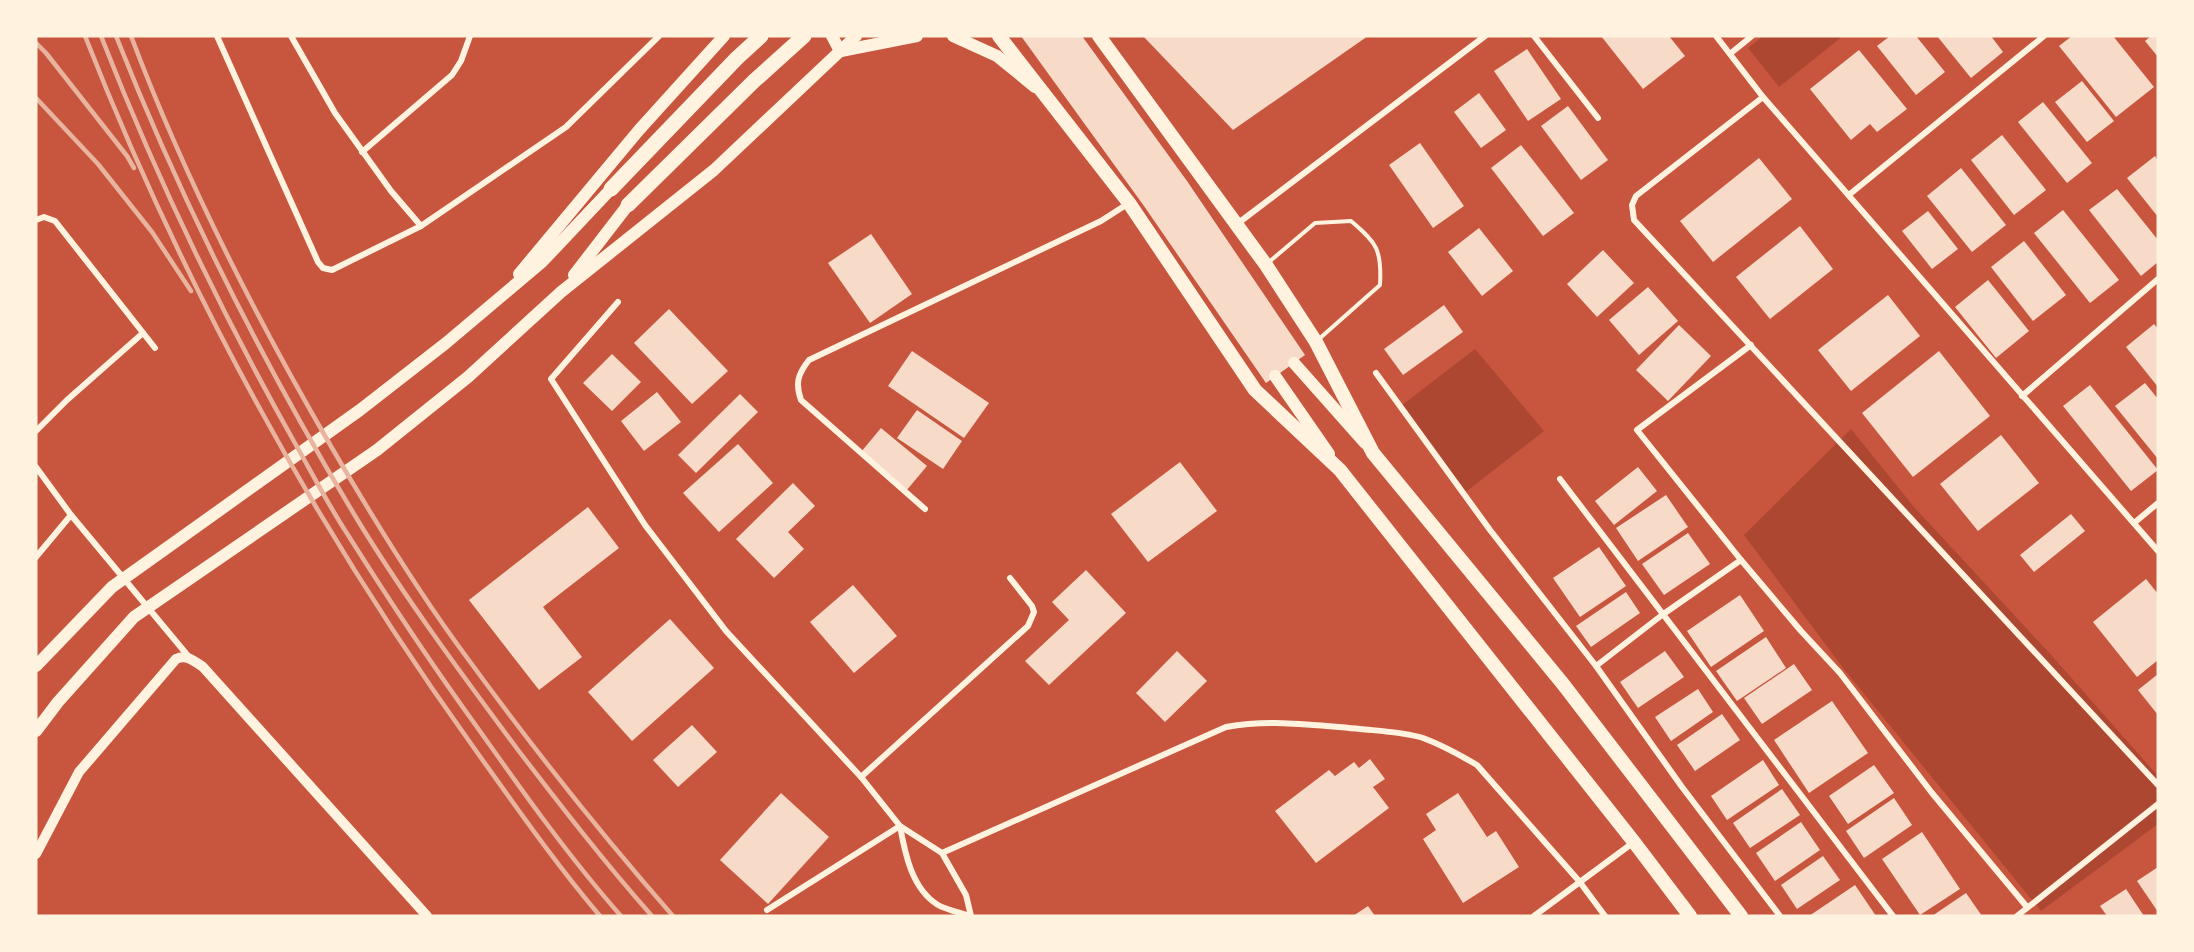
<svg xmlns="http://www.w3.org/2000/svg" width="2194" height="952" font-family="'IBM Plex Sans',sans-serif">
<rect width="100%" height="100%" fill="#c8553d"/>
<g fill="#ae4732">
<polygon points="1763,36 1843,36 1779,87 1748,48"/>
<polygon points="1475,349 1544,431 1463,494 1401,406"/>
<polygon points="1851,429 1914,507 2052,656 2158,776 2158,824 2041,911 1843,668 1744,535"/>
</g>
<g fill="#f7dbc8">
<polygon points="1021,36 1082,36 1187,181 1305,355 1266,383 1144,206"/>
<polygon points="1143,36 1368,36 1233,130"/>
<polygon points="1601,36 1669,36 1685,56 1643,89"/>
<polygon points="1890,36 1916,36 1945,72 1916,95 1877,46"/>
<polygon points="1937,36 1991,36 2003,52 1971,78"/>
<polygon points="2072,36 2113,36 2154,87 2116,117 2059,46"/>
<polygon points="2151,36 2158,36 2158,57 2145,41"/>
<polygon points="1527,49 1561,99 1528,121 1494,71"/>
<polygon points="1859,50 1907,109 1877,132 1870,124 1851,140 1810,89"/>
<polygon points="2082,81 2114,121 2087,142 2055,102"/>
<polygon points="1479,93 1506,130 1481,148 1454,112"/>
<polygon points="2043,102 2092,163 2067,183 2018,122"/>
<polygon points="1568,106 1608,160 1581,180 1541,126"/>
<polygon points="2002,135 2046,190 2014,215 1971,160"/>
<polygon points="1420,143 1464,206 1433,228 1389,165"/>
<polygon points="1521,145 1574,213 1543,236 1491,168"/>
<polygon points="2155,156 2158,161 2158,217 2127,178"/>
<polygon points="1759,158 1792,199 1713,262 1680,221"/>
<polygon points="1961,168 2006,225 1972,252 1927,196"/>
<polygon points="2117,189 2158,240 2158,262 2141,276 2089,210"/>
<polygon points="2063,210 2119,280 2090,303 2034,233"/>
<polygon points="1928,211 1958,249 1932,269 1902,231"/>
<polygon points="1800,226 1833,269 1770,319 1736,277"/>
<polygon points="1479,228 1513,271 1482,296 1448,252"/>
<polygon points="871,234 912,294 870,323 828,263"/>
<polygon points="2024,241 2066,295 2033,321 1991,267"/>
<polygon points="1603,250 1634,283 1597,317 1567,284"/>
<polygon points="1988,280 2029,331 1996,358 1955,307"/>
<polygon points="1648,287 1678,321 1639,355 1609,320"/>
<polygon points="1888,295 1920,336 1851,391 1818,350"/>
<polygon points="1444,305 1463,332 1403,375 1384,349"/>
<polygon points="669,309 728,371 692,404 634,343"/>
<polygon points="2154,324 2158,329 2158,387 2126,347"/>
<polygon points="1679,325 1711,356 1668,401 1636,370"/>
<polygon points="912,351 989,403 964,438 888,386"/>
<polygon points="1939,351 1990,416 1913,477 1862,413"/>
<polygon points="612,354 641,382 612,411 583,383"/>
<polygon points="2145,383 2158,399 2158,459 2115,406"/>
<polygon points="2090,385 2158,470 2131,491 2063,406"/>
<polygon points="657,392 681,422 644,451 621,421"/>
<polygon points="740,394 758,412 696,473 678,455"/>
<polygon points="917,410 962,441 943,469 897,438"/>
<polygon points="881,428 927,466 906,491 861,452"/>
<polygon points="2001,435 2039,483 1978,531 1940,484"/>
<polygon points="738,444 773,483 719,532 683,493"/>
<polygon points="1180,462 1217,511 1148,562 1111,514"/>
<polygon points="1638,467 1657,491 1614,525 1595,501"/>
<polygon points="793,483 815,506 788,532 804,549 774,578 736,539"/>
<polygon points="1666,495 1688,527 1638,561 1616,528"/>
<polygon points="588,507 619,548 543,607 582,657 539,690 469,600"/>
<polygon points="2071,514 2085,531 2034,572 2020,555"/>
<polygon points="1688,533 1710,564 1664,595 1642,564"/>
<polygon points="1599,547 1626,586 1580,617 1553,578"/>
<polygon points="1086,570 1126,613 1049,685 1025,661 1069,620 1052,602"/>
<polygon points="2146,579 2158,594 2158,660 2137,677 2093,622"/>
<polygon points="853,585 897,636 854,673 810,622"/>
<polygon points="1626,592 1640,613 1591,647 1576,626"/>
<polygon points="1740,595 1764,631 1711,667 1687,631"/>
<polygon points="670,619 714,668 632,741 588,692"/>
<polygon points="1766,637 1786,668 1737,701 1716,671"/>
<polygon points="1177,651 1207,681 1165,722 1136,693"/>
<polygon points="1665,651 1684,677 1638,708 1620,682"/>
<polygon points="1794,664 1812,690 1762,724 1744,698"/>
<polygon points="2158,674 2158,715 2138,690"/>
<polygon points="1698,689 1713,712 1671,741 1655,717"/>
<polygon points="1832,701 1868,753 1809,793 1774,740"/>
<polygon points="1722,714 1740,740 1695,771 1677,745"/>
<polygon points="692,725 717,752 678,787 653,760"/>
<polygon points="1370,759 1385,779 1373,787 1389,808 1316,863 1275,811 1329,770 1335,776 1354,762 1359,768"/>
<polygon points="1763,760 1779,785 1727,820 1711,796"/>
<polygon points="1874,765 1894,793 1848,824 1829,796"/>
<polygon points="1782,789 1800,815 1750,848 1733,823"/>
<polygon points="781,793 829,837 768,904 720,860"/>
<polygon points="1458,793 1487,837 1496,831 1519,867 1463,903 1423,839 1436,830 1426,814"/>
<polygon points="1894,798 1912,825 1864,858 1846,831"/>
<polygon points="1801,822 1820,850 1775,881 1756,853"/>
<polygon points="1922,832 1960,889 1920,915 1882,859"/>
<polygon points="1823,856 1840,880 1797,909 1781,885"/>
<polygon points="2158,867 2158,912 2137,881"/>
<polygon points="1855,885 1876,916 1809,916"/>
<polygon points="2126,889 2144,916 2107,916 2100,906"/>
<polygon points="1966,893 1982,916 1932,916"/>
<polygon points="1368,906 1375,916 1353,916"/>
</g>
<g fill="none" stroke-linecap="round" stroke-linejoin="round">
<path stroke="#fff3e0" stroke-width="4" d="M1269 262 1315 223 1351 221C1377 243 1382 250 1380 285L1319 339"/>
<g stroke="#fff3e0" stroke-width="6">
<polyline points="217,36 318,262 323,268 332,270 421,226 566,127 659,36"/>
<polyline points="291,36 335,113 391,191 421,226"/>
<polyline points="1534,36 1598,118"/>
<polyline points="1716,36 1763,97 2158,551"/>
<polyline points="1731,53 1752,36"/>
<polyline points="1763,97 1636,196 1632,205 1634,220 2158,785"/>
<polyline points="362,152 452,75 461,61 470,36"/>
<polyline points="1850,194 2044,36"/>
<polyline points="36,220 44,217 55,221 155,348"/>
<polyline points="1237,224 1485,36"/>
<polyline points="618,302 551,379 645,525 726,631 861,777 900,826 942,853 966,895 971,916"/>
<polyline points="1751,345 1637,430 1741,560 1801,631 1840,673 1932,793 2027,907"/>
<polyline points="1376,373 1490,530 1596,666 1682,787 1780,916"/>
<polyline points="2022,396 2158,279"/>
<polyline points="36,431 67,400 143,333"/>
<polyline points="36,467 71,515 189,657"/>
<polyline points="1560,479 1893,916"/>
<path d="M925 509 801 400C795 383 798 374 809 360L1101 221 1129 203"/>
<polyline points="2134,523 2158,503"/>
<polyline points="36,557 71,515"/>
<polyline points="1596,666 1662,615 1741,560"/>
<polyline points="861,777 1028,626 1034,612 1032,606 1010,578"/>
<path d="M900 826C905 854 912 889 938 905 947 910 959 912 969 916"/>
<path d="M942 853 1226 727C1273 719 1313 725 1360 729 1380 731 1404 732 1423 738 1442 745 1460 755 1477 765L1579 881 1605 916"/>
<polyline points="767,910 900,826"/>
<polyline points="1534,916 1634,842"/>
<polyline points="2017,916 2158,804"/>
</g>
<path stroke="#fff3e0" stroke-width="10" d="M36 854 79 772 176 659C187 654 194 661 203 667L427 916"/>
<g stroke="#fff3e0" stroke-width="12">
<polyline points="832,36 840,51"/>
<polyline points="953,36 997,56 1035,87"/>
<polyline points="841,51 917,36"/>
<polyline points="519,274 639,130 724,36"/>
<polyline points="574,275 628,205"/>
<polyline points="1294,363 1365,443"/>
<polyline points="1275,376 1329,454"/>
<polyline points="36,666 112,587 360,410 446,343 542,262 611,189"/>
<polyline points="36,731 58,702 134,617 377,450 468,377 561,292 714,170 856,36"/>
</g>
<g stroke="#fff3e0" stroke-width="14">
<polyline points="999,36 1129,203 1255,390 1340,470 1634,842 1690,916"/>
<polyline points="1099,36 1266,265 1316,342 1373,453 1563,684 1741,916"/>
</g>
<g stroke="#fff3e0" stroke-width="15">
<polyline points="611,189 737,58 761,36"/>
<polyline points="628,205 754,81 804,36"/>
</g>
<g stroke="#e9b49f" stroke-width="4.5">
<path d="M85 36C184 288 316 528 474 748 514 804 555 863 600 916"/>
<path d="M101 36C156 177 222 314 296 445 313 475 329 506 348 535 389 600 432 665 477 727 523 792 569 857 621 916"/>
<path d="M116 36C183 205 266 369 360 524 408 602 463 676 518 750 561 806 605 863 652 916"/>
<path d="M131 36C185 179 255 316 332 448 374 520 418 592 468 659 533 748 601 834 673 916"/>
<polyline points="36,43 46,53 127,156 134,168"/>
<polyline points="36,98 98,164 152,232 191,291"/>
</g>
</g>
<rect width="2194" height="952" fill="none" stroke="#fff3e0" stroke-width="75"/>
</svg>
